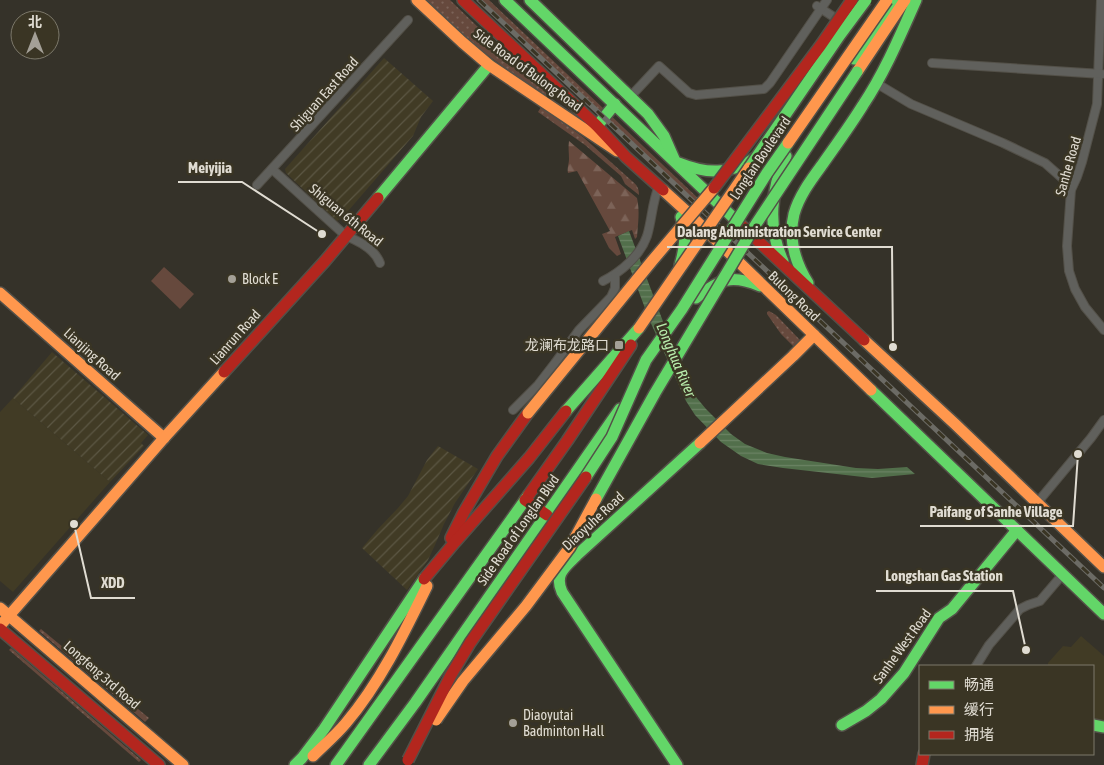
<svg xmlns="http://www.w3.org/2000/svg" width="1104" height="765" font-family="'Asap Condensed','Noto Sans SC',sans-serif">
<defs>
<pattern id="industrial-furrows" width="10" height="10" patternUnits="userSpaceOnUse" patternTransform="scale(1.25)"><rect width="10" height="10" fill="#413b25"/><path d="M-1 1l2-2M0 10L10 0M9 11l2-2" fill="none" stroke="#5c5744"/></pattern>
<pattern id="grass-dots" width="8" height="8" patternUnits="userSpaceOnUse" patternTransform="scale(1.25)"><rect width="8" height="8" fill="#66493d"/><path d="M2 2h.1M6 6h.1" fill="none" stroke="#7c6358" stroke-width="1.8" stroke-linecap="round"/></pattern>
<pattern id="forest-firs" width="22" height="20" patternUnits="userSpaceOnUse" patternTransform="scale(1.25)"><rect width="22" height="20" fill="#66493d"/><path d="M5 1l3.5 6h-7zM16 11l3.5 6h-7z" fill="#7c6358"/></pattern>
<pattern id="water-rules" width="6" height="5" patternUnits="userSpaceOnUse" patternTransform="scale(1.25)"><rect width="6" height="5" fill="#526f4b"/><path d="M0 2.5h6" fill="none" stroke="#6b8364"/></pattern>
</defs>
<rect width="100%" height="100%" fill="#353229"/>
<g fill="#413b25">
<polygon points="13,398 110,482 13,592 0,581 0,412"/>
<polygon points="1081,636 1104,656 1104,721 1093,719 1093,666 1048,666 1048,663 1063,646 1071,647"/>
</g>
<g fill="url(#industrial-furrows)">
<polygon points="384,58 433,101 421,117 413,136 342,218 337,221 286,173 285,169"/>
<polygon points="52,352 148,435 141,443 144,446 110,482 13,398"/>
<polygon points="438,446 478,469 455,503 444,524 435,545 428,560 407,590 362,548 378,529 398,508 408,496 427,460"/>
</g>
<g fill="url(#grass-dots)">
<polygon points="425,0 450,0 567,113 475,46"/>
<polygon points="482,0 489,0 701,201 697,204"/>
<path d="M541 107 583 137 632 181C637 185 639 188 639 195L625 184 621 176 585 145 538 112Z"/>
<polygon points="769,311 776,315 800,340 794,347 781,334 767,314 767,312"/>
<polygon points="41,629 149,718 145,722 39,631"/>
<polygon points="11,648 141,760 139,762 9,650"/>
</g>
<path fill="url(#forest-firs)" d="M569 141 637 198C640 211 638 224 637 237L635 239 632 230 615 237 621 254 617 256 609 248 602 234 610 231 577 171 568 173C567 167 569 164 569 159 569 153 568 147 569 141Z"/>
<polygon fill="#66493d" points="164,267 194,294 180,309 151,281"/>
<polygon fill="url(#water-rules)" points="629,231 670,340 681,363 688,382 696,397 706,409 731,434 745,444 767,453 785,457 856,468 878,469 907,467 915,474 872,478 783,468 758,464 741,456 721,442 695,415 686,401 649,319 618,236"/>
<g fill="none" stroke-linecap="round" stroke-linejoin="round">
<defs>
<g id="street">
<polyline points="1101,0 1097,104 1082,162 1077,177 1071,190 1067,246 1069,271 1075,289 1085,307 1104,330"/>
<polyline points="817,6 840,21"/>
<polyline points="932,63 1102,74"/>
<polyline points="876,83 911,104 1003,143 1045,163 1062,178 1071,190"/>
<polyline points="630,97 659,66 689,93 696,95 764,89 770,83 827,0"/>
<path d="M272 169 346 236C359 241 375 250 380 263"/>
<polyline points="257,185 408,20"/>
<path d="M603 281C621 272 640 256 647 236 652 220 652 202 659 186"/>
<polyline points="513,410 538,385 555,363 579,330 611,297 615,288 615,275"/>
<polyline points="1037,503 1091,438 1104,420"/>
<polyline points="976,666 989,645 1020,609 1028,605 1040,601 1063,574"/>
</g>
<g id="fast">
<polyline points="505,0 741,225"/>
<polyline points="530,0 648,114 664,136 675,161"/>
<polyline points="854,59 896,0"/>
<polyline points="597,126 615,104"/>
<path d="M679 163C706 174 730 175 755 158"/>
<polyline points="378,198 489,65"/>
<path d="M783 261C767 227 771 189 786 156"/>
<path d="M680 265C685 248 687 234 681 217"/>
<path d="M808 283C795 262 788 239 794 214 799 196 811 180 822 165 836 145 850 126 863 105 885 72 900 36 916 0"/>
<path d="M696 298C720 279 731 274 760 286"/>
<polyline points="871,390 1104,614"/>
<polyline points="566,411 639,328"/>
<polyline points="842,725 866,711 881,699 904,673 939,618 952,609 1017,530"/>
<polyline points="1093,725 1104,727"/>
<polyline points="295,765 302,758 324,729 424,579"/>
<polyline points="336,765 528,496"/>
<polyline points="369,765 415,703 620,409"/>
<path d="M677 765 562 592C554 574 565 567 577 555L700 443"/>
</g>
<g id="slow">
<polyline points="417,0 462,42 489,65 617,151"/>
<polyline points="857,72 905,0"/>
<polyline points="663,190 686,211 871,390"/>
<polyline points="0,293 164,438"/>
<polyline points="864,340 955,424 1104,567"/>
<polyline points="700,443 793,356 814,335"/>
<polyline points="0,608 183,765"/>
<polyline points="0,626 164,438 224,372"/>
<path d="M313 756C324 745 336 735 346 723 380 683 404 633 427 586"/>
</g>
<g id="jam">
<polyline points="463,0 597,126 626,157 663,190"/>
<polyline points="741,225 864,340"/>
<polyline points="224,372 325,261 378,198"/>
<polyline points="528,496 567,441 631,345"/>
<polyline points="525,500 547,515"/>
<polyline points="451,538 464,512 497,456 528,413"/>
<polyline points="424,579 455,542 529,458 566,411"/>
<polyline points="0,629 159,765"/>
<polyline points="922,765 924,754"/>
</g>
</defs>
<use href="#street" stroke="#535048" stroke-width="10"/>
<use href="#fast" stroke="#535048" stroke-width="14"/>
<use href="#slow" stroke="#535048" stroke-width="14"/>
<use href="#jam" stroke="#535048" stroke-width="14"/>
<use href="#street" stroke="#60605c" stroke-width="8"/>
<use href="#fast" stroke="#63d668" stroke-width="11"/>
<use href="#slow" stroke="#ff974d" stroke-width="11"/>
<use href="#jam" stroke="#b3261e" stroke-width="11"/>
<defs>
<polyline id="rail" points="479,0 1104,588"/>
</defs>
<use href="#rail" stroke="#6c6b65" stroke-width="5"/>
<use href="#rail" stroke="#3a3524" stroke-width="3" stroke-dasharray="9" stroke-linecap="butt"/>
<defs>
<g id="fast-bridge">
<polyline points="749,168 840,35 866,0"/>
<polyline points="586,477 612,437 646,360 682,309 767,173 788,143"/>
<polyline points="596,499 655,393 756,224 857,72"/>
</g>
<g id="slow-bridge">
<polyline points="788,143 887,0"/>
<polyline points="639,328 749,168"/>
<polyline points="528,413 652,261 714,188"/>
<polyline points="436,720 463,681 526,606 570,547 596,499"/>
</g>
<g id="jam-bridge">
<polyline points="714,188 821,45 852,0"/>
<polyline points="408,760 451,675 470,643 586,477"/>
</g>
</defs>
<use href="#fast-bridge" stroke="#535048" stroke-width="14" stroke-linecap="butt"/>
<use href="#slow-bridge" stroke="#535048" stroke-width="14" stroke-linecap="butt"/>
<use href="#jam-bridge" stroke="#535048" stroke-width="14" stroke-linecap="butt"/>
<use href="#fast-bridge" stroke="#63d668" stroke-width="11"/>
<use href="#slow-bridge" stroke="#ff974d" stroke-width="11"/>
<use href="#jam-bridge" stroke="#b3261e" stroke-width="11"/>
</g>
<g fill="#a4a097" stroke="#3a3524" stroke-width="2">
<circle cx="232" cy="279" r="5"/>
<rect x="614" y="340" width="10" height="10" rx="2.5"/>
<circle cx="513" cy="723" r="5"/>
</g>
<g text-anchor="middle" stroke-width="5" stroke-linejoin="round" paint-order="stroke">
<g font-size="14" fill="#e0dcd2" stroke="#3a3524">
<text transform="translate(528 70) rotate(36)" y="5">Side Road of Bulong Road</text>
<text transform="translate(324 94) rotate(-48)" y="5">Shiguan East Road</text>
<text transform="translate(760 158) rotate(-56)" y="5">Longlan Boulevard</text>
<text transform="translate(1068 166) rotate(-74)" y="5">Sanhe Road</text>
<text transform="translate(346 215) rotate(39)" y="5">Shiguan 6th Road</text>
<text transform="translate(794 296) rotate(44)" y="5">Bulong Road</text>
<text transform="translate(235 337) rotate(-48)" y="5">Lianrun Road</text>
<text transform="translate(92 354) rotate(42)" y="5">Lianjing Road</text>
<text transform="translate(593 521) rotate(-43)" y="5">Diaoyuhe Road</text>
<text transform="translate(518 530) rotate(-55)" y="5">Side Road of Longlan Blvd</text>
<text transform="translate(902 646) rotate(-54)" y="5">Sanhe West Road</text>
<text transform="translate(102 675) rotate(41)" y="5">Longfeng 3rd Road</text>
</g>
<g font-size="14" fill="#e0dcd2" stroke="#3a3524" text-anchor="start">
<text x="242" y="284">Block E</text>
<text x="609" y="350" text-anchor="end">龙澜布龙路口</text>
<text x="523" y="720">Diaoyutai<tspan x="523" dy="16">Badminton Hall</tspan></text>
</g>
<g font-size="15" font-style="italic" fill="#b9edad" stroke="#3a3524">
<text transform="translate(676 360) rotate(67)" y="5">Longhua River</text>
</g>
</g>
<path fill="none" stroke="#e0dcd2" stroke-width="2" d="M322 234L242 182H178M893 347L892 247H667M1078 454L1073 526H920M1026 650L1013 591H876M74 524L91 598H135"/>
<g fill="#e0dcd2" stroke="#3a3524" stroke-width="2">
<circle cx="322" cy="234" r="5"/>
<circle cx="893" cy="347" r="5"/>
<circle cx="1078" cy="454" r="5"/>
<circle cx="1026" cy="650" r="5"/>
<circle cx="74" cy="524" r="5"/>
</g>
<g font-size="15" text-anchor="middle" font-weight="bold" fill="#e0dcd2" stroke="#3a3524" stroke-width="5" stroke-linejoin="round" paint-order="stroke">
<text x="210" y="173">Meiyijia</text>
<text x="779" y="237">Dalang Administration Service Center</text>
<text x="996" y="517">Paifang of Sanhe Village</text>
<text x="944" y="581">Longshan Gas Station</text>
<text x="113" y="588">XDD</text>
</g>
<rect x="919" y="665" width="175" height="90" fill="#3a3524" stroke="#7c786a"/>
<rect x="929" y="681" width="25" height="8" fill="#63d668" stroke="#7c786a"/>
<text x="964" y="690" font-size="15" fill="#e0dcd2">畅通</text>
<rect x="929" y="706" width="25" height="8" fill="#ff974d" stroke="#7c786a"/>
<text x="964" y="715" font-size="15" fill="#e0dcd2">缓行</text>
<rect x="929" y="731" width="25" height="8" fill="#b3261e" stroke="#7c786a"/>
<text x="964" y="740" font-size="15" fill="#e0dcd2">拥堵</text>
<g transform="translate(35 35)"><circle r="24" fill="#3a3524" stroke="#7c786a"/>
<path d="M0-4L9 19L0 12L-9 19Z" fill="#a4a097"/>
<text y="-8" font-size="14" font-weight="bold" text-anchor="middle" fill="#e0dcd2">北</text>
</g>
</svg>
